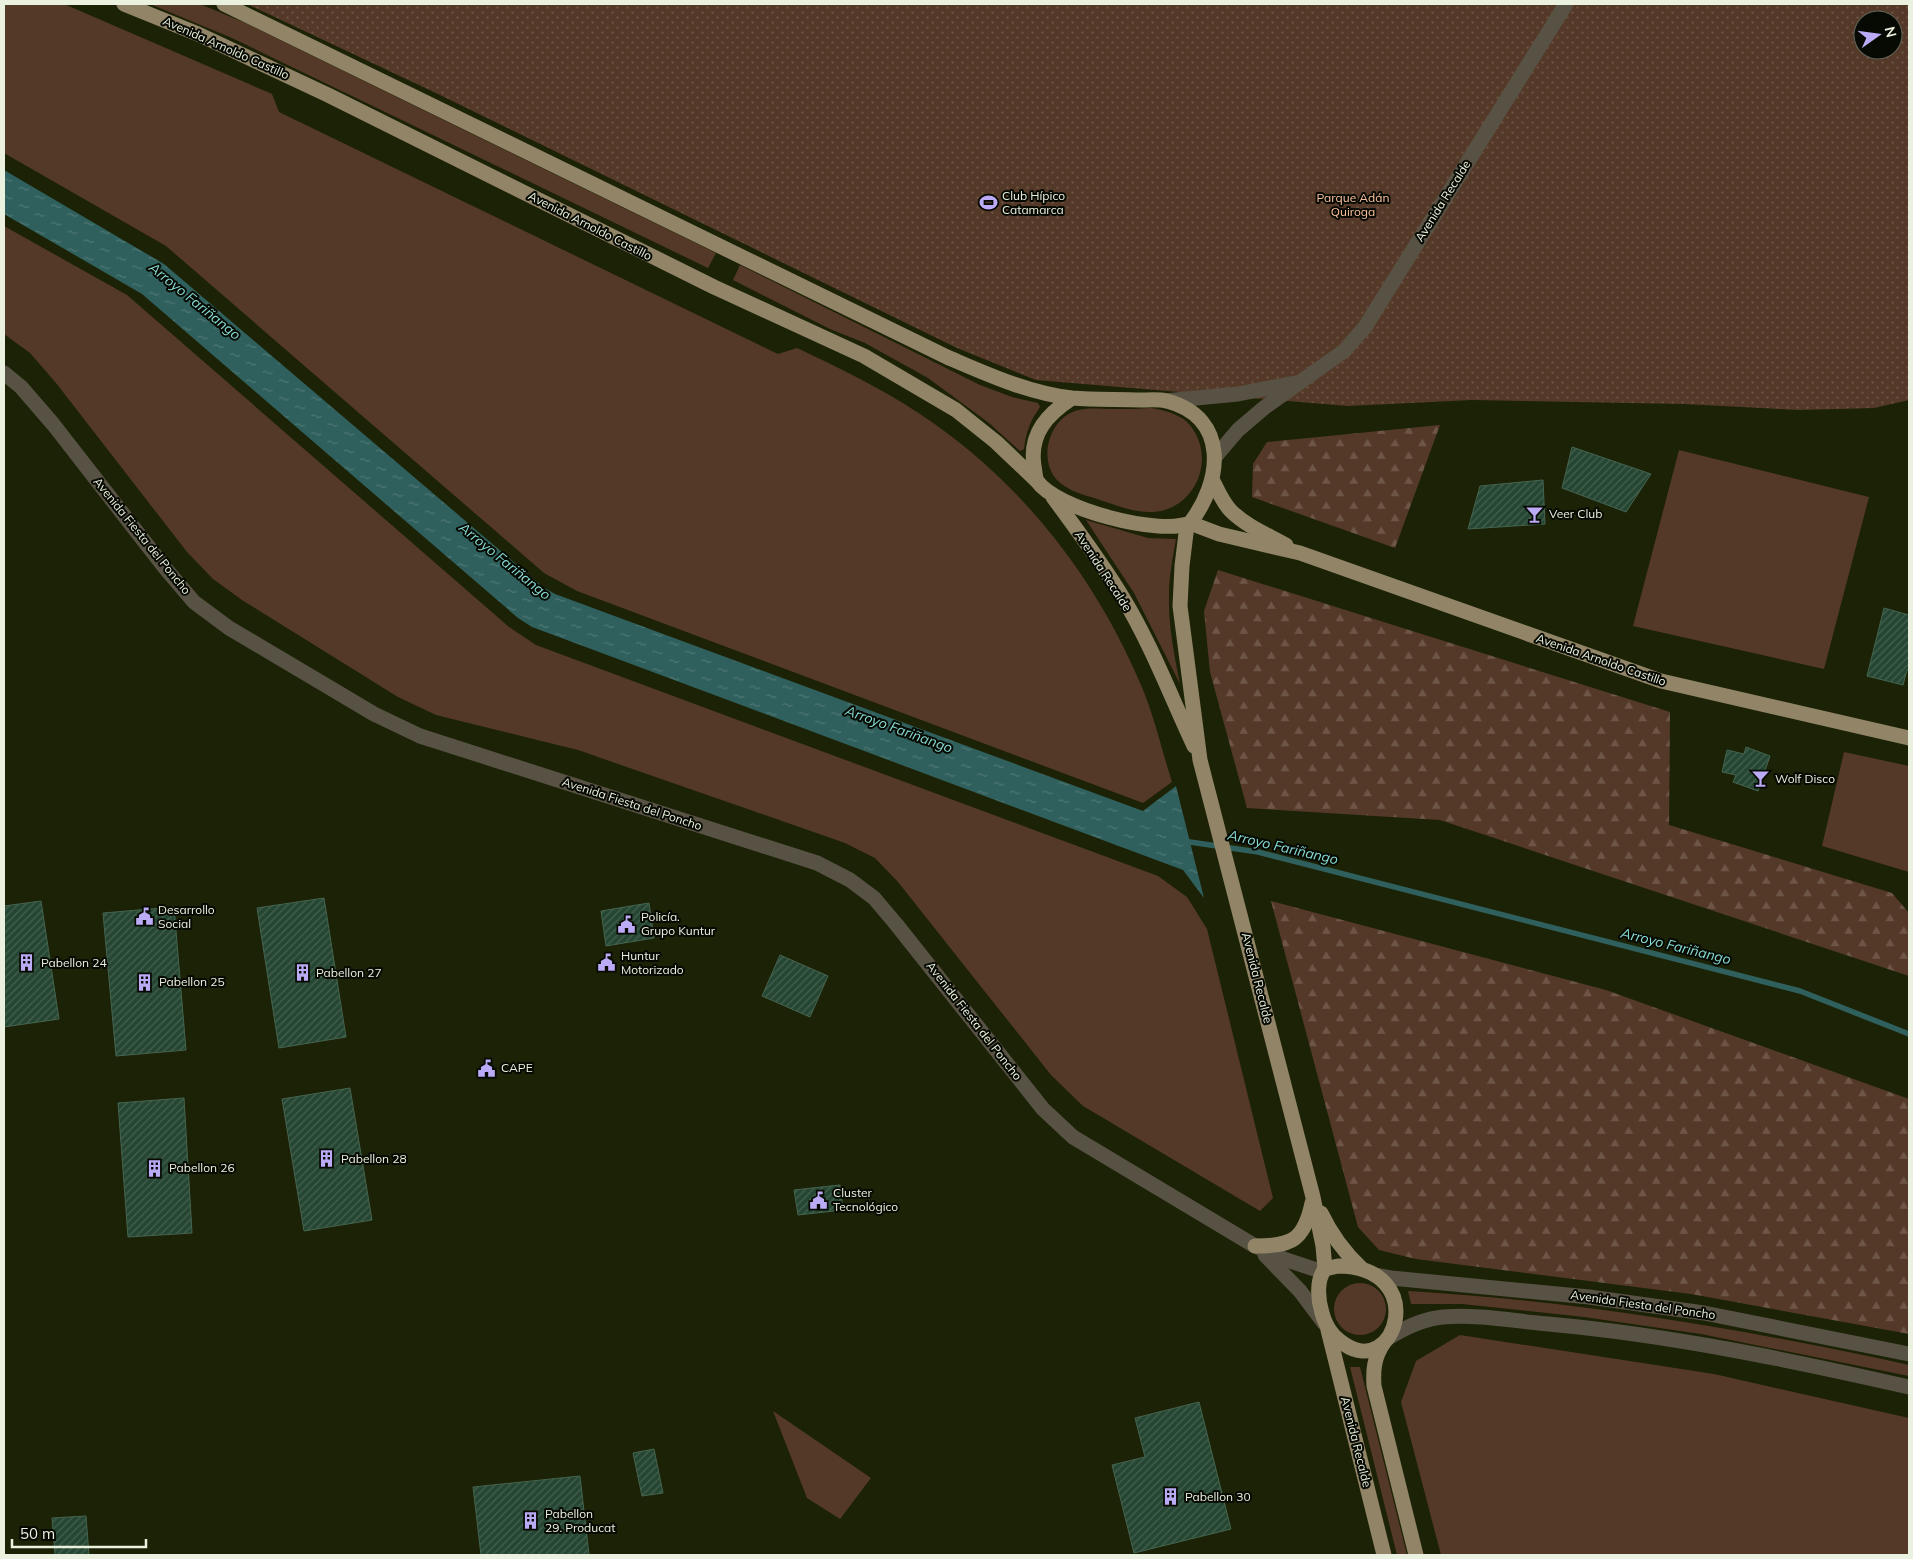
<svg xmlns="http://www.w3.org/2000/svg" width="1913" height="1559" font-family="Mulish,sans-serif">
<defs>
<pattern id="forest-firs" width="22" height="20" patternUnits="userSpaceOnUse" patternTransform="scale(1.25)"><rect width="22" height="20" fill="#553928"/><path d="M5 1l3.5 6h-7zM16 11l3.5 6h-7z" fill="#6e5647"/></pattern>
<pattern id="park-dots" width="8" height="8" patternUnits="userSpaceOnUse" patternTransform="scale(1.25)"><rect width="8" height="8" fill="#553928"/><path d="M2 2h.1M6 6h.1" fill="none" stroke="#6e5647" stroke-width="1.8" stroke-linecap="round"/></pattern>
<pattern id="water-ripples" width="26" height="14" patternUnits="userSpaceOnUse" patternTransform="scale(1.25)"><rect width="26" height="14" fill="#30605d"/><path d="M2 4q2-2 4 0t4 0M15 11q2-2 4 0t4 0" fill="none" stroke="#4e7774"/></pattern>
<pattern id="building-hatch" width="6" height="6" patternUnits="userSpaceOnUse" patternTransform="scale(1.25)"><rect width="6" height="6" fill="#254632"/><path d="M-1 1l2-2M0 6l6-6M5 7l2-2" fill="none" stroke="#45614f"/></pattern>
</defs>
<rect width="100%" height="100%" fill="#1b2205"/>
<g fill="#553928">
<path d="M4 4H64L272 94 279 112 778 354 797 348C839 368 881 388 920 414 1019 479 1095 576 1141 685 1154 715 1162 751 1172 782L1143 803 577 591 544 573 166 246 4 153Z"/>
<polygon points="150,4 200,4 243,22 716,253 708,268 232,38"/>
<polygon points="4,226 127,295 509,627 536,645 1158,876 1187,897 1207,929 1273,1198 1260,1211 1083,1106 1051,1075 898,882 875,858 845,843 578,750 436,715 398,697 242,600 213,579 187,552 56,383 30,353 4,334"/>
<path d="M740 265 980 385 1012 397 1038 403 1040 407C1030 421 1026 432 1024 449L1020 451 989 423 928 378 865 343 830 329 733 280Z"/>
<path d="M1151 408C1163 410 1176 413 1186 421 1218 452 1199 509 1153 512 1133 513 1110 503 1091 497 1079 494 1066 489 1057 480 1038 459 1049 420 1075 411 1087 407 1101 409 1113 409 1125 409 1138 409 1151 408Z"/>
<polygon points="1679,450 1869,497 1824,669 1633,626"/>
<path d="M1086 520 1148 538 1176 539C1173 557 1169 575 1169 594 1168 624 1174 654 1180 684L1134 593Z"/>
<polygon points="1844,752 1909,766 1909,872 1822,846"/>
<circle cx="1360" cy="1309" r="26"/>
<path d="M1408 1291C1577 1301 1744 1329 1909 1365V1376L1701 1334 1584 1317 1462 1304H1411Z"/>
<polygon points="1460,1335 1714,1374 1909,1418 1909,1555 1441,1555 1401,1402 1416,1361"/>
<polygon points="1350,1367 1360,1367 1407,1555 1397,1555"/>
<polygon points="773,1411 871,1478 840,1519 807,1498"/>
</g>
<g fill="url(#forest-firs)">
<polygon points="1440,425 1395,548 1252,497 1253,464 1267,442"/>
<polygon points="1218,570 1670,712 1669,825 1892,893 1909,913 1909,976 1440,820 1247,808 1210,672 1204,611"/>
<polygon points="1271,901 1606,990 1909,1099 1909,1334 1691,1294 1416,1259 1379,1250 1358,1227"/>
</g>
<path fill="url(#park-dots)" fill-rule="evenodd" d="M247 4H1909V400L1874 408 1799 410 1684 404 1472 400 1348 406 1036 380 957 348 438 94ZM1863 20H1893V50H1863Z"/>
<polygon fill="url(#water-ripples)" points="4,170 164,264 543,587 555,594 1143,811 1176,786 1204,898 1183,870 532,627 518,618 142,294 4,214"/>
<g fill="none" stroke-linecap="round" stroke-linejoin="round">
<polyline stroke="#30605d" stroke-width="5.5" points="1183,841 1258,852 1800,991 1909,1034"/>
</g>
<g fill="url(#building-hatch)" stroke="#456450">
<polygon points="1572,447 1651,474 1626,512 1562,488"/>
<polygon points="1543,480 1545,524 1468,529 1480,486"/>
<polygon points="1884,608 1909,615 1909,671 1907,670 1903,685 1867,676"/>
<polygon points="1746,747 1770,756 1758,791 1733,782 1736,775 1722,772 1727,750 1744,754"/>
<polygon points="324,898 346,1037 279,1048 257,908"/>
<polygon points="41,901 59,1019 4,1027 4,906"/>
<polygon points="649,903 654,938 606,946 601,911"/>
<polygon points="174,907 186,1050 116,1056 103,913"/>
<polygon points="780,955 828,976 810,1017 762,996"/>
<polygon points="350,1088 372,1220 304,1231 282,1099"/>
<polygon points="184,1098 192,1233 128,1237 118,1103"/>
<polygon points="840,1185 843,1210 798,1215 794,1190"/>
<polygon points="1199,1402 1231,1529 1134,1553 1112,1465 1145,1457 1135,1418"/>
<polygon points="654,1449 663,1493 642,1496 633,1453"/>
<polygon points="580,1476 589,1555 481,1555 473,1487"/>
<polygon points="86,1516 89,1555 55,1555 52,1518"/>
</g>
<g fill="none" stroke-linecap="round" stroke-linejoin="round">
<g stroke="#585244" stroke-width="15">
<polyline points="4,373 21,387 53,424 165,568 194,602 229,628 374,714 420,736 817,863 850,880 874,898 896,924 1043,1109 1073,1137 1255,1246 1284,1259 1323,1272"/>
<polyline points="1165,401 1238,394 1295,383"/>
<polyline points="1215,457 1238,430 1265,407 1344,351 1365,327 1566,4"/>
<polyline points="1265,1255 1300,1291 1324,1323"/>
<polyline points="1374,1275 1391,1278 1589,1297 1704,1313 1909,1354"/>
<path d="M1390 1337C1406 1327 1423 1319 1443 1317 1477 1314 1514 1321 1548 1324 1670 1335 1790 1360 1909 1387"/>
</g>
<g stroke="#918467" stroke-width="15">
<polyline points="124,4 198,34 328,95 714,287 864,356 956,410 996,442 1036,480"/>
<path d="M224 4 947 357C987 374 1028 393 1072 398 1095 400 1118 399 1141 400 1149 400 1159 399 1167 401 1230 418 1222 482 1190 523 1159 536 1056 509 1037 481 1035 477 1035 470 1034 466 1029 433 1048 414 1072 398"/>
<path d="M1213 481C1218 491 1223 503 1231 511 1246 526 1268 535 1286 545"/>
<path d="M1053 497C1077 530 1102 563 1123 598 1151 644 1171 697 1194 746"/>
<polyline points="1190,523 1219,534 1300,553 1661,681 1909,738"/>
<polyline points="1187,525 1182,566 1180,606 1200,760 1313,1197 1323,1246 1325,1269"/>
<path d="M1321 1213C1331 1234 1344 1252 1361 1268"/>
<path d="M1255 1246C1291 1246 1304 1241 1312 1203"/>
<path d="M1338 1266C1431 1267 1396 1380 1344 1344 1332 1336 1326 1327 1322 1313 1318 1300 1316 1280 1325 1269Z"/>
<polyline points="1328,1330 1384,1555"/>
<path d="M1383 1344C1374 1358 1373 1370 1374 1386L1416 1555"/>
</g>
</g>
<defs>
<symbol id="stadium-bare" viewBox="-9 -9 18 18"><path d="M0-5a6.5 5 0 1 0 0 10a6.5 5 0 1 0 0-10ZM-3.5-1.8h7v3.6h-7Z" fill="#bbaaf6" stroke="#070a02" stroke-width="2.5" paint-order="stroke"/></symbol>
<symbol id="bar-bare" viewBox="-9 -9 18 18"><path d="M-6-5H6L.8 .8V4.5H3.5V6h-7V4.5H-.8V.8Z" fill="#bbaaf6" stroke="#070a02" stroke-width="2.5" paint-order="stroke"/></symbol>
<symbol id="civic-bare" viewBox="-9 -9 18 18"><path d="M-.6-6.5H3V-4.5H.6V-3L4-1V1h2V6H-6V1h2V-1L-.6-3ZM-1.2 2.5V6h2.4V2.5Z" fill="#bbaaf6" stroke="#070a02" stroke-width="2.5" paint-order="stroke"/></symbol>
<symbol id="building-bare" viewBox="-9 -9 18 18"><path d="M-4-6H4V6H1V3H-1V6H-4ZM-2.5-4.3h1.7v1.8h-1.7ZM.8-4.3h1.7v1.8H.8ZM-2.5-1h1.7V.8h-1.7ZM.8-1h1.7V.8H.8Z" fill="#bbaaf6" stroke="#070a02" stroke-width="2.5" paint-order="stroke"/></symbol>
</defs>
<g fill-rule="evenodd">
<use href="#stadium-bare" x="976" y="190" width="25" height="25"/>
<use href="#bar-bare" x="1522" y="502" width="25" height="25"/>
<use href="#bar-bare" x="1748" y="766" width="25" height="25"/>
<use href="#civic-bare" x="132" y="904" width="25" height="25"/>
<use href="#civic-bare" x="614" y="912" width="25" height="25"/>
<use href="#building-bare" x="14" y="950" width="25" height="25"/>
<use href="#civic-bare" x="594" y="950" width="25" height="25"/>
<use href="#building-bare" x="290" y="960" width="25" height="25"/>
<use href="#building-bare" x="132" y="970" width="25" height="25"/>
<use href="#civic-bare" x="474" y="1056" width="25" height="25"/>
<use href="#building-bare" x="314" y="1146" width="25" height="25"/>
<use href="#building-bare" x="142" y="1156" width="25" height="25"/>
<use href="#civic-bare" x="806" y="1188" width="25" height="25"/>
<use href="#building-bare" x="1158" y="1484" width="25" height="25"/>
<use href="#building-bare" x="518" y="1508" width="25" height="25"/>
</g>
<g text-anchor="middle" stroke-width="4" stroke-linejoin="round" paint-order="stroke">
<g font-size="12" fill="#ebf1df" stroke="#070a02">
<text transform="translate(226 48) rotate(24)" y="4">Avenida Arnoldo Castillo</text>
<text transform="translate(1443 201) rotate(-58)" y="4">Avenida Recalde</text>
<text transform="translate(590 226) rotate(27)" y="4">Avenida Arnoldo Castillo</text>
<text transform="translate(142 536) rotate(51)" y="4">Avenida Fiesta del Poncho</text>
<text transform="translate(1103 571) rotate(57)" y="4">Avenida Recalde</text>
<text transform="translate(1601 660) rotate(19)" y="4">Avenida Arnoldo Castillo</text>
<text transform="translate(632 804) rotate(18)" y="4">Avenida Fiesta del Poncho</text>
<text transform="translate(1257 978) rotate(76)" y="4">Avenida Recalde</text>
<text transform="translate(974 1021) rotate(52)" y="4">Avenida Fiesta del Poncho</text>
<text transform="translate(1643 1305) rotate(8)" y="4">Avenida Fiesta del Poncho</text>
<text transform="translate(1356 1442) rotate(76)" y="4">Avenida Recalde</text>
</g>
<g font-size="12" fill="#ebf1df" stroke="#070a02" text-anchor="start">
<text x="1002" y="200">Club Hípico<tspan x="1002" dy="14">Catamarca</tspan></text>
<text x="1549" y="518">Veer Club</text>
<text x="1775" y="783">Wolf Disco</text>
<text x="158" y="914">Desarrollo<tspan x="158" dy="14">Social</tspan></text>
<text x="641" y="921">Policía.<tspan x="641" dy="14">Grupo Kuntur</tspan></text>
<text x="621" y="960">Huntur<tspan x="621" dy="14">Motorizado</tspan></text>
<text x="41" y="967">Pabellon 24</text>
<text x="316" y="977">Pabellon 27</text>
<text x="159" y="986">Pabellon 25</text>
<text x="501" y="1072">CAPE</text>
<text x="341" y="1163">Pabellon 28</text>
<text x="169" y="1172">Pabellon 26</text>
<text x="833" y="1197">Cluster<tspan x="833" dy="14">Tecnológico</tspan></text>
<text x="1185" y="1501">Pabellon 30</text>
<text x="545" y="1518">Pabellon<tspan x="545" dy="14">29. Producat</tspan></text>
</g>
<g font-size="12" fill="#fdc29f" stroke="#070a02">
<text x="1353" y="202">Parque Adán<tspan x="1353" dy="14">Quiroga</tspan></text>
</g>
<g font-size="14" font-style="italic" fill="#87dbd6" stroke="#070a02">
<text transform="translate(195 301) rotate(39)" y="5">Arroyo Fariñango</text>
<text transform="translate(505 561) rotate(39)" y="5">Arroyo Fariñango</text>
<text transform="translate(899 729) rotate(20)" y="5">Arroyo Fariñango</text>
<text transform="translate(1283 847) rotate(13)" y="5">Arroyo Fariñango</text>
<text transform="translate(1676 946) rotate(14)" y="5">Arroyo Fariñango</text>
</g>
</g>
<rect width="1913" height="1559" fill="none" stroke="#ebf1df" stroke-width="10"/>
<g transform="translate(1878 35) rotate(76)"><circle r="24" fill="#070a02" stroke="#62665a"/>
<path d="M0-4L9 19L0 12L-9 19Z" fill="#bbaaf6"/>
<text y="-8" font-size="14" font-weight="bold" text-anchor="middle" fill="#ebf1df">N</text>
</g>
<path d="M12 1539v8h134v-8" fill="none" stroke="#ebf1df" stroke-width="2.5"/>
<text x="20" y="1539" font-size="15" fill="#ebf1df" stroke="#070a02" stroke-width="4" paint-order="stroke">50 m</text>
</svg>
